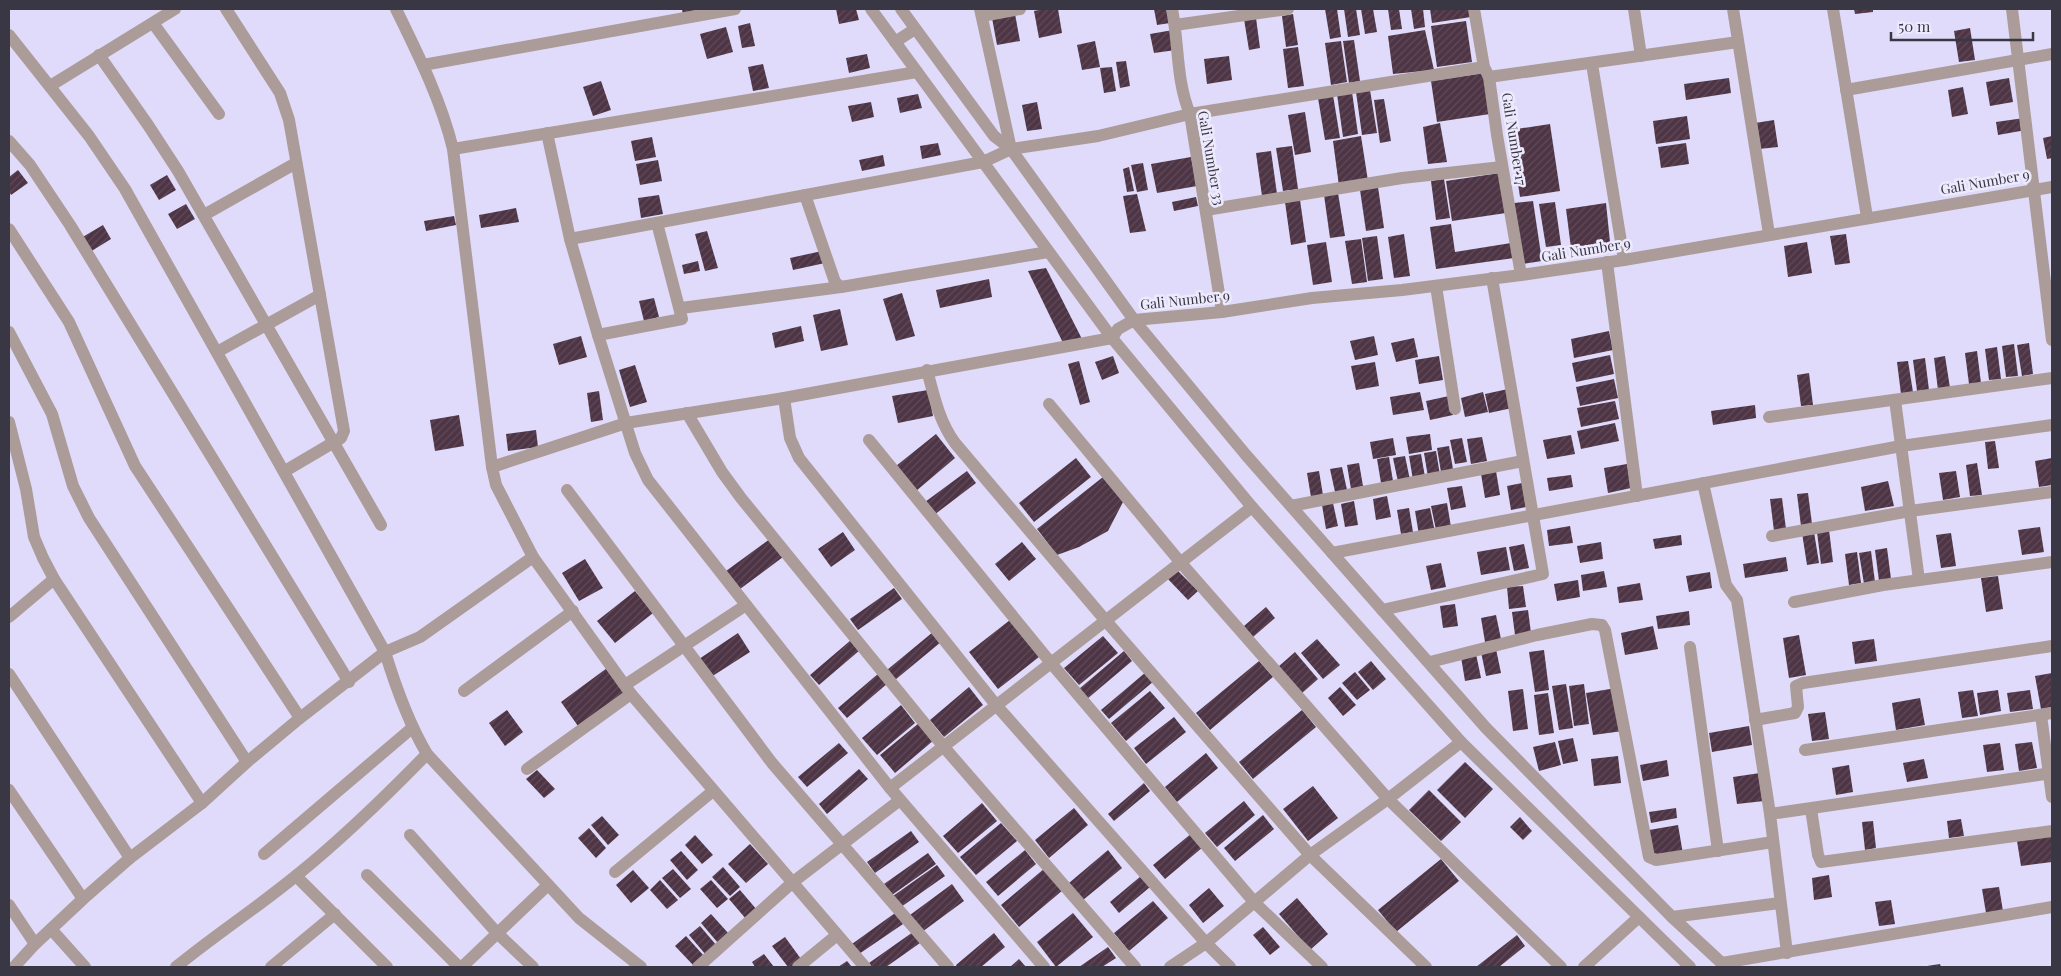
<svg xmlns="http://www.w3.org/2000/svg" width="2061" height="976" font-family="'Playfair Display',serif">
<defs>
<pattern id="building-hatch" width="6" height="6" patternUnits="userSpaceOnUse" patternTransform="scale(1.25)"><rect width="6" height="6" fill="#4e3545"/><path d="M-1 1l2-2M0 6l6-6M5 7l2-2" fill="none" stroke="#604a58"/></pattern>
</defs>
<rect width="100%" height="100%" fill="#e0dbfb"/>
<g fill="url(#building-hatch)">
<polygon points="682,9 696,9 696,13 683,16"/>
<polygon points="836,9 856,9 859,20 839,24"/>
<polygon points="1044,9 1058,9 1062,33 1039,38 1034,11"/>
<polygon points="1154,9 1168,9 1170,23 1157,25"/>
<polygon points="1325,9 1337,9 1341,37 1330,39"/>
<polygon points="1344,9 1356,9 1360,35 1348,37"/>
<polygon points="1361,9 1373,9 1377,32 1365,34"/>
<polygon points="1388,9 1399,9 1402,29 1391,30"/>
<polygon points="1411,9 1423,9 1425,27 1414,29"/>
<polygon points="1430,9 1469,9 1471,17 1432,23"/>
<polygon points="1854,9 1873,9 1873,12 1855,14"/>
<polygon points="1015,14 1020,41 997,45 992,18"/>
<polygon points="1293,14 1298,45 1286,47 1282,16"/>
<polygon points="1256,18 1260,48 1249,50 1244,19"/>
<polygon points="1466,21 1472,62 1437,67 1431,26"/>
<polygon points="750,23 755,46 742,48 738,26"/>
<polygon points="726,27 733,52 707,59 700,34"/>
<polygon points="1970,28 1975,60 1959,62 1954,31"/>
<polygon points="1173,30 1176,50 1154,53 1150,34"/>
<polygon points="1425,30 1434,70 1393,74 1388,36"/>
<polygon points="1354,40 1360,81 1349,83 1343,41"/>
<polygon points="1095,41 1100,67 1082,70 1077,45"/>
<polygon points="1341,41 1347,82 1331,85 1325,43"/>
<polygon points="1298,47 1304,86 1288,88 1283,49"/>
<polygon points="867,54 870,68 849,73 846,58"/>
<polygon points="1229,56 1232,80 1207,84 1204,59"/>
<polygon points="1126,61 1130,86 1120,88 1116,62"/>
<polygon points="763,64 769,88 753,91 748,67"/>
<polygon points="1112,67 1116,91 1104,93 1100,68"/>
<polygon points="1484,73 1490,114 1437,122 1431,81"/>
<polygon points="1729,78 1731,93 1686,100 1684,84"/>
<polygon points="2009,78 2013,102 1990,106 1986,82"/>
<polygon points="601,81 611,110 593,116 583,87"/>
<polygon points="1963,87 1968,114 1952,117 1948,90"/>
<polygon points="1370,90 1377,133 1362,135 1356,92"/>
<polygon points="1352,92 1358,134 1343,137 1337,94"/>
<polygon points="918,94 922,108 900,113 897,98"/>
<polygon points="1333,95 1340,138 1325,140 1318,98"/>
<polygon points="1384,99 1391,141 1380,143 1374,100"/>
<polygon points="871,102 874,117 852,122 848,106"/>
<polygon points="1037,102 1042,129 1027,131 1022,105"/>
<polygon points="1305,112 1311,152 1295,155 1288,115"/>
<polygon points="1687,116 1690,139 1656,144 1653,121"/>
<polygon points="2024,118 2026,130 1998,135 1996,122"/>
<polygon points="1774,120 1778,147 1759,149 1755,123"/>
<polygon points="1440,123 1447,162 1428,164 1423,127"/>
<polygon points="1550,124 1560,191 1520,197 1510,130"/>
<polygon points="1361,136 1368,181 1339,186 1333,141"/>
<polygon points="2052,136 2052,158 2047,159 2043,138"/>
<polygon points="652,137 656,157 635,161 631,141"/>
<polygon points="938,143 941,155 922,159 920,146"/>
<polygon points="1686,143 1689,164 1661,168 1658,147"/>
<polygon points="1292,146 1298,189 1283,191 1276,148"/>
<polygon points="1271,151 1277,194 1262,196 1256,153"/>
<polygon points="883,155 885,166 862,171 859,160"/>
<polygon points="1191,157 1197,186 1157,193 1151,164"/>
<polygon points="658,160 662,181 640,185 636,164"/>
<polygon points="1143,163 1148,190 1137,192 1131,165"/>
<polygon points="1129,167 1134,191 1127,192 1123,169"/>
<polygon points="18,170 28,183 11,195 9,191 9,177"/>
<polygon points="1500,173 1506,213 1452,221 1446,181"/>
<polygon points="167,175 176,190 159,200 150,185"/>
<polygon points="1444,179 1450,218 1436,220 1431,181"/>
<polygon points="1378,187 1384,228 1366,231 1360,190"/>
<polygon points="1338,193 1345,236 1330,238 1324,195"/>
<polygon points="1137,194 1146,231 1130,233 1123,196"/>
<polygon points="659,195 663,214 641,218 638,198"/>
<polygon points="1196,197 1198,206 1174,211 1172,202"/>
<polygon points="1300,200 1306,242 1291,245 1285,202"/>
<polygon points="1533,201 1542,261 1523,264 1514,203"/>
<polygon points="1555,202 1561,245 1546,247 1539,204"/>
<polygon points="1606,203 1610,242 1571,248 1566,209"/>
<polygon points="186,204 195,219 177,229 168,214"/>
<polygon points="516,208 519,222 481,228 479,215"/>
<polygon points="454,216 456,225 426,231 424,221"/>
<polygon points="1451,224 1455,252 1511,243 1514,258 1436,269 1430,227"/>
<polygon points="103,225 111,239 90,252 81,238"/>
<polygon points="707,231 718,268 705,271 695,234"/>
<polygon points="1404,234 1410,276 1394,278 1388,237"/>
<polygon points="1846,234 1850,263 1835,265 1830,236"/>
<polygon points="1377,236 1383,279 1368,281 1362,238"/>
<polygon points="1361,239 1367,282 1352,284 1345,241"/>
<polygon points="1326,242 1332,282 1313,285 1307,245"/>
<polygon points="1807,242 1812,273 1788,277 1784,246"/>
<polygon points="822,251 825,263 793,270 790,258"/>
<polygon points="698,261 700,271 684,274 682,265"/>
<polygon points="1046,268 1083,341 1064,345 1028,271"/>
<polygon points="989,279 992,297 940,308 936,290"/>
<polygon points="902,293 915,336 896,341 883,299"/>
<polygon points="654,298 659,317 644,321 639,301"/>
<polygon points="840,309 848,345 821,351 813,315"/>
<polygon points="801,326 804,341 775,348 772,333"/>
<polygon points="1609,331 1613,350 1574,358 1571,339"/>
<polygon points="581,336 587,357 559,365 553,344"/>
<polygon points="1374,336 1378,355 1355,360 1350,341"/>
<polygon points="1414,338 1418,357 1396,362 1391,343"/>
<polygon points="2029,343 2033,374 2022,376 2017,345"/>
<polygon points="2014,344 2018,376 2006,377 2002,346"/>
<polygon points="1997,347 2001,379 1989,380 1985,349"/>
<polygon points="1977,351 1981,383 1969,384 1965,353"/>
<polygon points="1610,355 1614,374 1576,382 1572,363"/>
<polygon points="1113,356 1119,373 1102,380 1095,362"/>
<polygon points="1439,356 1443,380 1419,384 1415,360"/>
<polygon points="1945,356 1950,388 1938,390 1934,358"/>
<polygon points="1925,358 1929,390 1917,391 1913,360"/>
<polygon points="1079,361 1090,402 1080,405 1068,364"/>
<polygon points="1908,361 1913,392 1901,394 1897,362"/>
<polygon points="1375,362 1379,386 1356,390 1351,366"/>
<polygon points="635,365 647,402 630,407 619,370"/>
<polygon points="1809,373 1813,405 1801,406 1797,375"/>
<polygon points="1614,379 1618,398 1580,406 1576,387"/>
<polygon points="1508,389 1512,408 1489,413 1485,394"/>
<polygon points="928,390 933,416 898,423 892,396"/>
<polygon points="599,391 603,420 591,422 587,393"/>
<polygon points="1420,392 1424,410 1393,415 1390,397"/>
<polygon points="1483,392 1488,412 1465,417 1461,398"/>
<polygon points="1449,396 1453,415 1430,420 1426,401"/>
<polygon points="1615,401 1619,419 1581,427 1577,408"/>
<polygon points="1755,405 1756,418 1713,425 1711,411"/>
<polygon points="459,415 464,446 435,451 430,420"/>
<polygon points="1615,423 1619,441 1581,449 1577,431"/>
<polygon points="536,430 538,447 508,451 506,434"/>
<polygon points="936,434 955,458 916,491 896,466"/>
<polygon points="1430,434 1432,450 1409,454 1406,437"/>
<polygon points="1571,435 1575,454 1547,459 1543,440"/>
<polygon points="1482,437 1487,461 1471,464 1467,439"/>
<polygon points="1393,438 1396,455 1373,459 1370,442"/>
<polygon points="1462,438 1467,462 1455,464 1450,440"/>
<polygon points="1995,441 1999,468 1988,469 1985,442"/>
<polygon points="1449,446 1453,469 1441,472 1437,448"/>
<polygon points="1436,451 1440,475 1428,477 1424,453"/>
<polygon points="1421,454 1425,477 1413,480 1409,456"/>
<polygon points="1405,456 1410,480 1398,482 1393,458"/>
<polygon points="1389,457 1393,481 1381,483 1377,459"/>
<polygon points="1076,458 1091,477 1034,522 1019,503"/>
<polygon points="2052,458 2052,485 2039,487 2035,461"/>
<polygon points="1359,463 1363,486 1351,489 1347,465"/>
<polygon points="1977,463 1982,495 1970,496 1966,465"/>
<polygon points="1627,464 1631,488 1608,493 1604,468"/>
<polygon points="1342,467 1347,490 1335,492 1330,469"/>
<polygon points="967,471 976,483 934,515 925,502"/>
<polygon points="1319,471 1323,495 1311,497 1307,473"/>
<polygon points="1496,471 1500,495 1485,498 1481,474"/>
<polygon points="1956,471 1960,497 1943,500 1939,473"/>
<polygon points="1571,475 1573,487 1549,491 1547,478"/>
<polygon points="1103,477 1123,502 1108,531 1079,547 1057,555 1037,529"/>
<polygon points="1888,481 1894,506 1865,511 1861,487"/>
<polygon points="1522,483 1526,507 1511,510 1507,486"/>
<polygon points="1462,486 1466,507 1451,510 1447,488"/>
<polygon points="1808,493 1812,524 1801,526 1797,494"/>
<polygon points="1387,496 1391,517 1376,520 1373,499"/>
<polygon points="1782,498 1786,529 1774,531 1770,499"/>
<polygon points="1354,501 1358,525 1345,527 1341,504"/>
<polygon points="1333,503 1338,526 1326,529 1322,505"/>
<polygon points="1447,503 1451,527 1436,530 1431,506"/>
<polygon points="1409,508 1413,532 1401,534 1397,510"/>
<polygon points="1430,508 1435,532 1419,535 1415,511"/>
<polygon points="1570,526 1573,543 1549,546 1547,530"/>
<polygon points="2040,527 2044,552 2022,555 2018,530"/>
<polygon points="1829,530 1833,562 1821,564 1817,532"/>
<polygon points="843,532 855,550 831,567 818,549"/>
<polygon points="1814,532 1819,563 1807,565 1802,533"/>
<polygon points="1951,533 1956,566 1941,568 1936,535"/>
<polygon points="1681,535 1682,545 1655,549 1653,539"/>
<polygon points="770,539 783,557 740,589 726,571"/>
<polygon points="1022,542 1036,559 1009,581 995,564"/>
<polygon points="1601,542 1603,559 1580,563 1577,546"/>
<polygon points="1524,544 1529,568 1514,571 1509,547"/>
<polygon points="1506,547 1510,570 1481,575 1477,552"/>
<polygon points="1887,548 1891,579 1879,581 1875,550"/>
<polygon points="1871,551 1875,582 1864,584 1859,553"/>
<polygon points="1857,552 1861,583 1849,585 1845,554"/>
<polygon points="1786,557 1788,571 1745,578 1743,564"/>
<polygon points="585,559 603,588 579,601 562,573"/>
<polygon points="1441,563 1446,587 1431,590 1426,566"/>
<polygon points="1176,569 1198,591 1188,600 1167,578"/>
<polygon points="1604,571 1607,587 1583,591 1581,575"/>
<polygon points="1710,572 1712,588 1689,592 1686,576"/>
<polygon points="1998,576 2003,609 1986,612 1981,578"/>
<polygon points="1578,580 1580,597 1557,601 1554,584"/>
<polygon points="1640,583 1643,600 1619,603 1617,587"/>
<polygon points="1523,586 1526,607 1509,609 1507,587"/>
<polygon points="894,588 902,599 858,630 850,619"/>
<polygon points="635,591 653,613 615,643 597,621"/>
<polygon points="1455,604 1458,626 1443,628 1440,606"/>
<polygon points="1266,607 1275,618 1253,637 1244,626"/>
<polygon points="1528,610 1531,633 1515,635 1512,612"/>
<polygon points="1689,611 1690,625 1658,629 1656,616"/>
<polygon points="1496,615 1501,639 1485,642 1481,618"/>
<polygon points="1010,620 1039,657 998,689 969,652"/>
<polygon points="1653,626 1658,649 1625,655 1621,633"/>
<polygon points="933,632 941,642 895,680 887,670"/>
<polygon points="738,633 750,652 711,677 699,659"/>
<polygon points="1799,635 1806,675 1789,678 1783,638"/>
<polygon points="1103,636 1118,653 1079,685 1064,668"/>
<polygon points="1317,639 1340,665 1323,679 1301,653"/>
<polygon points="1874,639 1877,661 1855,664 1852,642"/>
<polygon points="851,640 860,650 819,685 810,675"/>
<polygon points="1496,649 1501,673 1486,676 1481,652"/>
<polygon points="1544,650 1549,690 1535,692 1529,652"/>
<polygon points="1124,651 1132,661 1087,699 1079,689"/>
<polygon points="1295,652 1318,679 1301,694 1278,667"/>
<polygon points="1476,654 1481,678 1465,681 1461,657"/>
<polygon points="1259,661 1273,677 1210,730 1196,713"/>
<polygon points="1371,661 1386,679 1373,690 1358,672"/>
<polygon points="607,668 625,693 578,726 561,702"/>
<polygon points="1146,672 1154,681 1109,719 1101,710"/>
<polygon points="1355,672 1370,690 1357,700 1342,683"/>
<polygon points="879,673 888,683 847,718 838,708"/>
<polygon points="2052,673 2052,707 2041,709 2035,676"/>
<polygon points="1566,684 1573,728 1559,730 1552,686"/>
<polygon points="1584,684 1589,724 1574,726 1569,686"/>
<polygon points="969,687 983,705 944,737 930,720"/>
<polygon points="1340,687 1356,705 1343,716 1328,698"/>
<polygon points="1616,688 1623,731 1593,735 1586,693"/>
<polygon points="1523,689 1528,729 1513,731 1508,691"/>
<polygon points="1973,690 1978,716 1962,718 1958,692"/>
<polygon points="1998,690 2001,711 1980,715 1977,693"/>
<polygon points="2030,690 2033,709 2010,712 2007,693"/>
<polygon points="1150,691 1165,708 1126,741 1111,723"/>
<polygon points="1548,693 1554,733 1539,735 1534,695"/>
<polygon points="1920,698 1925,725 1896,730 1892,703"/>
<polygon points="901,705 915,723 877,755 862,738"/>
<polygon points="507,710 523,732 505,746 489,723"/>
<polygon points="1302,710 1316,727 1253,779 1239,762"/>
<polygon points="1825,712 1829,739 1812,741 1808,714"/>
<polygon points="1174,717 1186,732 1146,764 1134,748"/>
<polygon points="919,723 934,740 895,773 880,755"/>
<polygon points="1749,726 1752,745 1712,752 1709,733"/>
<polygon points="1573,738 1578,761 1563,764 1558,741"/>
<polygon points="1555,742 1561,765 1539,771 1533,747"/>
<polygon points="2032,742 2037,768 2019,771 2015,744"/>
<polygon points="839,743 848,753 807,787 798,777"/>
<polygon points="2000,743 2004,770 1987,772 1983,745"/>
<polygon points="1206,753 1218,768 1177,802 1165,787"/>
<polygon points="1618,756 1621,783 1594,786 1591,759"/>
<polygon points="1924,759 1928,778 1907,782 1903,763"/>
<polygon points="1667,760 1669,776 1643,781 1640,765"/>
<polygon points="1465,762 1493,789 1465,818 1437,790"/>
<polygon points="1849,765 1853,792 1836,795 1832,768"/>
<polygon points="859,769 868,779 827,814 819,804"/>
<polygon points="537,770 555,789 544,798 526,779"/>
<polygon points="1760,773 1764,801 1737,804 1733,777"/>
<polygon points="1144,783 1150,791 1114,821 1108,814"/>
<polygon points="1313,786 1338,818 1308,841 1283,809"/>
<polygon points="1429,790 1461,822 1441,841 1409,810"/>
<polygon points="1244,801 1255,815 1217,847 1205,833"/>
<polygon points="982,803 997,821 958,853 943,836"/>
<polygon points="1074,808 1088,825 1049,858 1035,840"/>
<polygon points="1676,808 1677,818 1651,823 1649,812"/>
<polygon points="1263,815 1274,829 1235,861 1224,848"/>
<polygon points="602,816 619,835 608,845 591,825"/>
<polygon points="1520,817 1532,831 1523,840 1510,827"/>
<polygon points="1961,819 1964,836 1949,838 1947,821"/>
<polygon points="1873,821 1876,848 1865,850 1862,822"/>
<polygon points="1001,823 1017,841 976,875 960,857"/>
<polygon points="1678,825 1683,854 1654,859 1649,830"/>
<polygon points="589,828 606,848 596,858 578,838"/>
<polygon points="911,831 919,842 875,873 867,862"/>
<polygon points="1192,833 1203,847 1165,879 1153,865"/>
<polygon points="695,835 713,855 702,864 685,845"/>
<polygon points="2052,835 2052,862 2021,866 2017,841"/>
<polygon points="750,844 768,864 746,883 728,864"/>
<polygon points="1025,850 1036,864 998,896 986,882"/>
<polygon points="1108,850 1122,868 1083,900 1069,883"/>
<polygon points="681,851 698,870 687,880 670,860"/>
<polygon points="928,853 936,864 892,895 884,884"/>
<polygon points="1441,859 1459,881 1396,932 1378,910"/>
<polygon points="937,865 945,876 901,907 893,896"/>
<polygon points="723,867 740,887 730,896 712,877"/>
<polygon points="1045,868 1063,890 1019,927 1001,905"/>
<polygon points="673,869 691,889 680,898 662,878"/>
<polygon points="633,870 649,888 631,903 616,885"/>
<polygon points="1829,875 1832,897 1814,900 1812,878"/>
<polygon points="1141,876 1150,887 1119,913 1110,902"/>
<polygon points="660,880 678,900 667,909 650,890"/>
<polygon points="711,880 728,899 717,908 700,889"/>
<polygon points="952,884 964,901 922,932 910,915"/>
<polygon points="1999,887 2003,911 1986,913 1982,889"/>
<polygon points="1209,888 1224,906 1203,923 1189,905"/>
<polygon points="740,890 757,910 746,919 729,899"/>
<polygon points="1297,898 1328,934 1310,950 1279,914"/>
<polygon points="1891,900 1895,924 1879,926 1875,902"/>
<polygon points="1153,901 1168,918 1129,951 1114,933"/>
<polygon points="895,913 903,924 859,954 852,944"/>
<polygon points="1073,913 1093,937 1056,967 1037,942"/>
<polygon points="711,914 729,934 718,943 701,923"/>
<polygon points="700,926 717,946 706,955 689,935"/>
<polygon points="1263,927 1280,947 1270,955 1253,935"/>
<polygon points="913,932 920,943 886,967 872,967 869,963"/>
<polygon points="994,933 1005,947 981,967 957,967 956,965"/>
<polygon points="1517,935 1525,946 1499,967 1476,967"/>
<polygon points="686,936 704,956 693,965 675,946"/>
<polygon points="785,937 801,959 792,967 788,967 772,946"/>
<polygon points="1108,947 1116,958 1102,967 1079,967"/>
<polygon points="764,954 774,967 755,967 752,962"/>
<polygon points="1019,959 1026,967 1010,967"/>
<polygon points="847,961 852,967 838,967"/>
<polygon points="1940,964 1941,967 1927,967 1927,966"/>
</g>
<g fill="none" stroke-linecap="round" stroke-linejoin="round">
<g stroke="#ac9c99" stroke-width="12">
<polyline points="226,9 280,93 289,120 344,431 341,438 285,471"/>
<path d="M396 9C418 54 441 100 453 149L492 467"/>
<polyline points="871,9 1112,338 1252,507 1461,742 1690,967"/>
<polyline points="901,9 994,136 1011,149 1134,320 1246,455 1486,728 1672,917 1726,967"/>
<polyline points="980,9 1011,149"/>
<path d="M1172 9C1179 44 1176 81 1190 114L1222 312"/>
<polyline points="1474,9 1484,67 1489,77 1497,135 1521,275"/>
<polyline points="1634,9 1641,56"/>
<polyline points="1733,9 1769,234"/>
<polyline points="1833,9 1867,217"/>
<polyline points="2012,9 2052,340"/>
<polyline points="982,16 1020,9"/>
<polyline points="153,23 219,114"/>
<polyline points="1175,25 1288,9"/>
<path d="M9 35 89 136 125 189 385 652C396 688 408 722 427 754L579 918 641 967"/>
<polyline points="895,42 915,29"/>
<polyline points="99,55 148,125 178,171 381,525"/>
<polyline points="1592,64 1624,260"/>
<polyline points="423,65 735,9"/>
<polyline points="1489,77 1738,42"/>
<polyline points="50,86 175,9"/>
<polyline points="1846,90 2052,54"/>
<polyline points="547,133 570,239 598,335 635,453 648,480 890,788 1044,967"/>
<polyline points="9,141 30,165 70,225 349,682"/>
<polyline points="453,149 917,72"/>
<polyline points="805,195 835,282 841,287 1048,252"/>
<polyline points="1206,210 1402,178 1502,167"/>
<polyline points="204,215 296,163"/>
<polyline points="9,229 69,322 135,466 300,718"/>
<polyline points="570,239 983,162 1011,149 1098,136 1190,114 1484,67"/>
<polyline points="1607,262 1637,496"/>
<polyline points="1436,286 1455,409"/>
<polyline points="681,308 841,287"/>
<polyline points="9,332 52,414 73,486 89,518 247,762"/>
<polyline points="598,335 682,319 657,223"/>
<polyline points="217,352 320,295"/>
<path d="M927 370C934 396 939 421 955 443L1106 621 1310 855 1426 967"/>
<polyline points="784,398 790,438 799,458 996,705 1206,943 1230,967"/>
<polyline points="1895,400 1919,580"/>
<polyline points="1049,404 1181,563 1388,799 1561,967"/>
<polyline points="687,413 722,472 741,498 943,746 1135,967"/>
<polyline points="1769,417 2052,378"/>
<polyline points="9,422 26,489 34,537 43,558 54,579 202,803"/>
<polyline points="869,440 1051,663 1255,903 1322,967"/>
<polyline points="1703,483 1726,585 1737,600 1770,814"/>
<polyline points="567,490 772,763 948,967"/>
<polyline points="1291,506 1523,461"/>
<polyline points="1772,536 1910,511 2052,492"/>
<polyline points="1332,553 1901,446 2052,425"/>
<polyline points="533,557 631,694 865,967"/>
<polyline points="1794,602 1883,585 2052,562"/>
<polyline points="1382,610 1543,574 1492,278"/>
<polyline points="9,617 54,579"/>
<polyline points="1690,647 1718,851"/>
<polyline points="1430,662 1537,635 1592,624 1602,625 1605,630 1649,857 1656,860 1773,842"/>
<polyline points="9,674 130,858"/>
<polyline points="625,685 746,605"/>
<polyline points="464,691 573,611"/>
<polyline points="2041,715 2052,797"/>
<polyline points="1755,720 1795,713 1798,707 1796,686 1803,683 2052,646"/>
<polyline points="1805,750 2052,713"/>
<polyline points="527,769 631,694"/>
<polyline points="890,788 1252,507"/>
<polyline points="9,790 83,899"/>
<polyline points="1811,809 1818,855 1821,862 2052,831"/>
<polyline points="410,835 497,933 533,967"/>
<polyline points="264,854 412,728"/>
<polyline points="615,872 713,791"/>
<polyline points="367,875 459,967"/>
<polyline points="296,876 387,967"/>
<polyline points="9,905 35,944"/>
<polyline points="1672,917 1780,903"/>
<polyline points="51,929 85,967"/>
<polyline points="1787,953 1770,814 2052,773"/>
<polyline points="1722,963 2052,907"/>
<polyline points="14,967 35,944 83,899 130,858 202,803 247,762 300,718 385,652 420,637 533,557 496,485 492,467 626,423 784,398 1112,338 1118,329 1134,320 1222,312 1312,298 1402,290 1521,275 1624,260 2052,187"/>
<path d="M176 967C215 935 258 907 297 875 343 838 386 796 427 754"/>
<polyline points="271,967 335,914"/>
<polyline points="462,967 548,885"/>
<polyline points="698,967 793,882 900,800"/>
<polyline points="798,967 837,935"/>
<polyline points="1170,967 1206,943 1310,855 1388,799 1461,742"/>
<polyline points="1584,967 1639,917"/>
</g>
</g>
<g text-anchor="middle" stroke-width="5" stroke-linejoin="round" paint-order="stroke">
<g font-size="14" fill="#393744" stroke="#edeafd">
<text transform="translate(1514 139) rotate(81)" y="5">Gali Number 17</text>
<text transform="translate(1211 158) rotate(80)" y="5">Gali Number 33</text>
<text transform="translate(1985 182) rotate(-10)" y="5">Gali Number 9</text>
<text transform="translate(1586 250) rotate(-9)" y="5">Gali Number 9</text>
<text transform="translate(1185 300) rotate(-6)" y="5">Gali Number 9</text>
</g>
</g>
<rect width="2061" height="976" fill="none" stroke="#393744" stroke-width="20"/>
<path d="M1891 32v8h142v-8" fill="none" stroke="#393744" stroke-width="2.5"/>
<text x="1898" y="32" font-size="15" fill="#393744" stroke="#edeafd" stroke-width="4" paint-order="stroke">50 m</text>
</svg>
